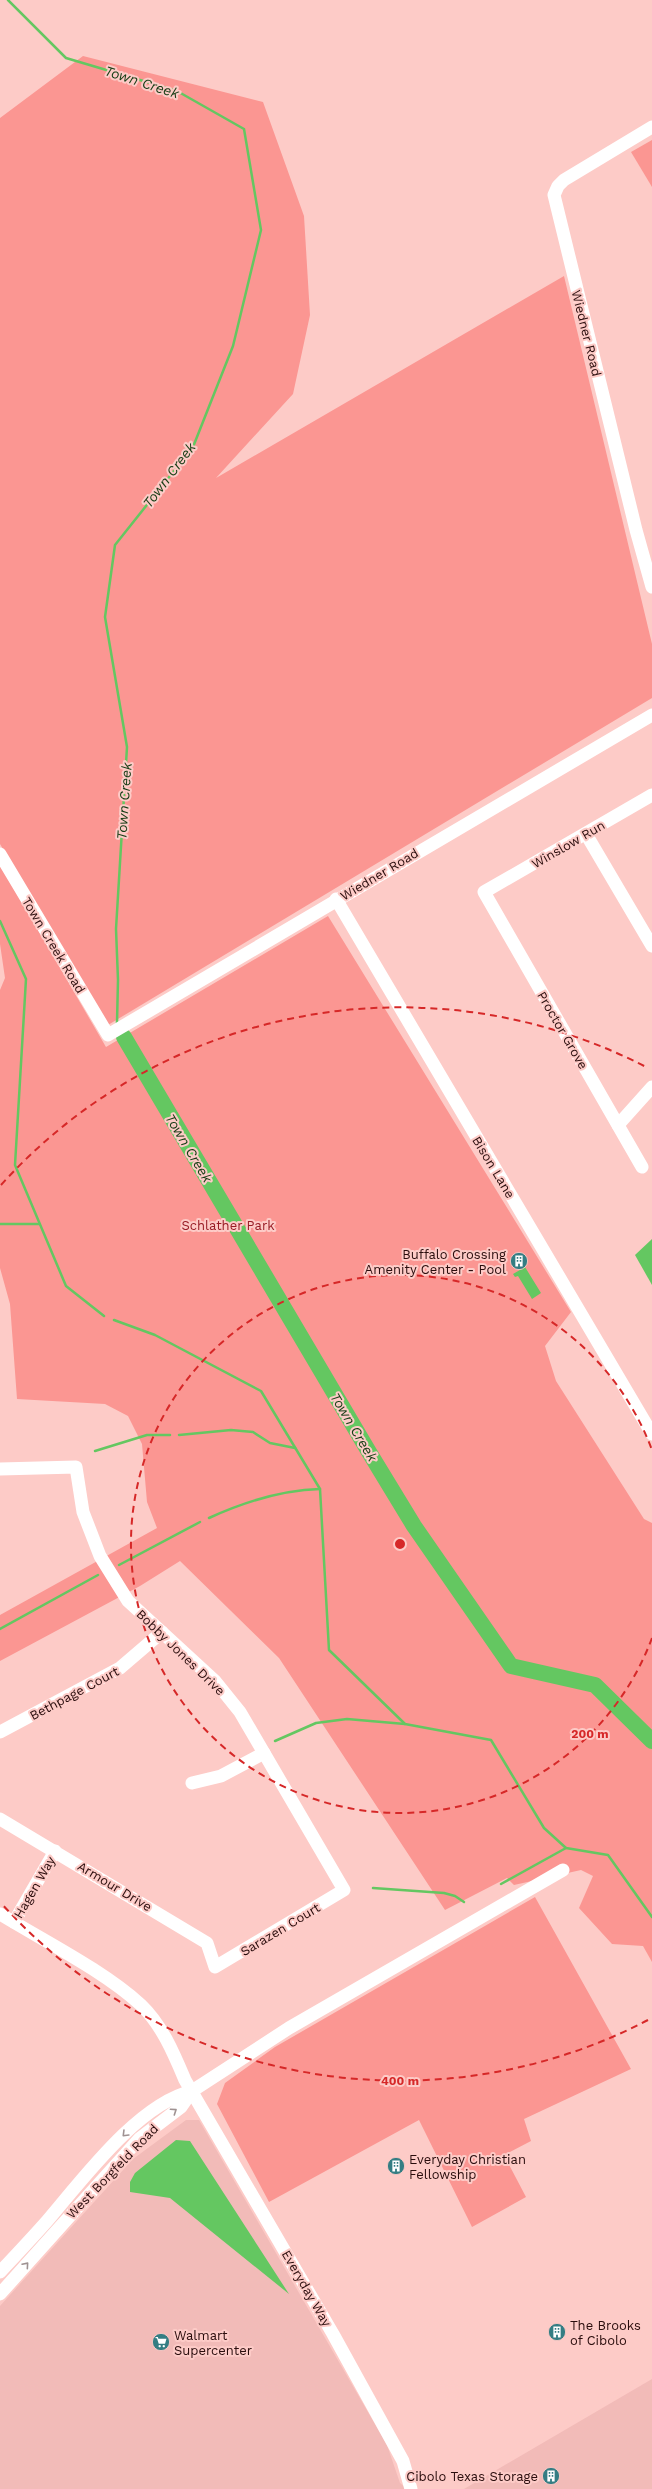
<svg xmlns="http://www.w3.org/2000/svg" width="652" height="2489" font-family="'Work Sans',sans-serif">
<rect width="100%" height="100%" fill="#fdcbc7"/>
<g fill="#f2bbb8">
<polygon points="186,2120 199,2120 387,2445 400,2483 407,2489 0,2489 0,2306 133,2159"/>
<polygon points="652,2379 652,2489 464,2489"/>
</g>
<g fill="#fb9692">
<polygon points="83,56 263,102 304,216 310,315 293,394 216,478 564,276 652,644 652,698 108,1025 0,844 0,118"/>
<polygon points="652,140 652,187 631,152"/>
<polygon points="0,865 106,1047 328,916 571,1312 545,1346 556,1381 644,1519 652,1523 652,1962 643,1946 612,1944 579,1908 593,1876 581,1870 514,1885 507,1878 445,1910 279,1658 180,1561 140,1586 0,1661 0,1615 157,1528 147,1502 142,1444 128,1416 105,1404 17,1399 10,1304 0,1268 0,990 5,978 0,944"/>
<polygon points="535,1897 631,2069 524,2119 531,2141 504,2155 526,2197 472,2227 419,2120 269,2202 217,2104 225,2083 275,2047"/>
</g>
<g fill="#64c761">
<polygon points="652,1239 652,1285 635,1255"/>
<polygon points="525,1267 541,1293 532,1299 518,1276 515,1277 513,1274"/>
<polygon points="176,2140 190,2141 289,2294 170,2198 130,2192 130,2182 135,2173"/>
</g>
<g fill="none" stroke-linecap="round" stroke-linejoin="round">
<g stroke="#64c761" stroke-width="2.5">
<polyline points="8,0 66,58 177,91 244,129 261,230 233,346 193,447 115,545 105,617 127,747 116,929 118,980 117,1023"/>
<polyline points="0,921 26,979 15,1165 66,1286 104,1316"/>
<polyline points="0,1224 39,1224"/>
<polyline points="114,1320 155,1335 261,1391 320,1489 329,1650 405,1724 491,1740 544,1828 566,1848 608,1855 652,1917"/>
<polyline points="179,1435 231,1430 253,1432 270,1443 295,1448"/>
<polyline points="95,1451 147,1435 170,1435"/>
<path d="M209 1518C244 1502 282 1490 320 1489"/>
<polyline points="119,1565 200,1522"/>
<polyline points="0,1629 98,1575"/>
<polyline points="275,1741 316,1723 347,1719 405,1724"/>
<polyline points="501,1884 566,1848"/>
<polyline points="373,1888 444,1893 455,1896 464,1902"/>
</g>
<polyline stroke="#64c761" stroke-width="16" points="124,1037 369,1452 414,1526 511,1666 595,1685 652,1741"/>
<g stroke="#fff" stroke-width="13">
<polyline points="652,127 564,180 558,186 554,195 636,530 652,587"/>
<polyline points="586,834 652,946"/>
<polyline points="0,854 108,1035 652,715"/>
<polyline points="336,899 652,1434"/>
<polyline points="618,1125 652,1087"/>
<polyline points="642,1167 484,892 652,795"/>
<polyline points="0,1469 76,1467 83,1512 100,1556 128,1601 215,1681 240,1712 344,1890 215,1967 207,1943 0,1819"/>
<polyline points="0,1732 120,1668 162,1632"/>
<polyline points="192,1783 221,1776 264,1753"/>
<path d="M0 1914C44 1941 104 1971 141 2005 162 2025 174 2054 185 2080L333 2334 403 2461 411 2489"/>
<polyline points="14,1922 55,1851"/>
<path d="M0 2272C16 2255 32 2238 47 2221 83 2179 138 2104 192 2091"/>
<polyline points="0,2294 139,2139 181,2107 192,2091 289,2028 563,1870"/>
</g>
</g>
<defs><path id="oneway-chevron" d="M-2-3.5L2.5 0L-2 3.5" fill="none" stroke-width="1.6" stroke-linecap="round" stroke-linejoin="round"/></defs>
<g stroke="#9f9292">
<use href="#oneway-chevron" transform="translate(174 2111) rotate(-34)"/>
<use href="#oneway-chevron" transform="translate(125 2134) rotate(135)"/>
<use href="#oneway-chevron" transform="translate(26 2265) rotate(-49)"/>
</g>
<g fill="none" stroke="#d62828" stroke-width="2" stroke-dasharray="7 5">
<path d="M652 1638A269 269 0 1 1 652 1450"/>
<path d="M648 2020A537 537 0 0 1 1 1903M1 1185A537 537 0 0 1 648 1068"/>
</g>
<defs>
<symbol id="building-disc" viewBox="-11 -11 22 22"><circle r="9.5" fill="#347d83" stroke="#fdcbc7"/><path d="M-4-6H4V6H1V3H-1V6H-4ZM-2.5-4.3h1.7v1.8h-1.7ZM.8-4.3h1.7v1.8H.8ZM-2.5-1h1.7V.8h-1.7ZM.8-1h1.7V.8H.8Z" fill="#fff"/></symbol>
<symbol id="supermarket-disc" viewBox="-11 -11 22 22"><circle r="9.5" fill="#347d83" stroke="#fdcbc7"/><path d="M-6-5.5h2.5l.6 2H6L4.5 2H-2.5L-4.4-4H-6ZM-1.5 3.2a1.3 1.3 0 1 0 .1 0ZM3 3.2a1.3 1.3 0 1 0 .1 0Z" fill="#fff"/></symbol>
</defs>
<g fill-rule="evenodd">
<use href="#building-disc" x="509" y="1251" width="20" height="20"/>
<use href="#building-disc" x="386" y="2156" width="20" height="20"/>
<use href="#building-disc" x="547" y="2322" width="20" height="20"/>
<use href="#supermarket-disc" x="151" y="2332" width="20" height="20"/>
<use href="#building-disc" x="541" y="2466" width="20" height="20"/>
</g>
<g text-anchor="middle" stroke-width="4" stroke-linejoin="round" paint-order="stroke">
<g font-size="13" fill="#2a0d0d" stroke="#fdcbc7">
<text transform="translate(587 333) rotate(76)" y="5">Wiedner Road</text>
<text transform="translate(568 844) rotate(-30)" y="5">Winslow Run</text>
<text transform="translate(379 874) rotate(-31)" y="5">Wiedner Road</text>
<text transform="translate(54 945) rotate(59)" y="5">Town Creek Road</text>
<text transform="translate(563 1030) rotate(60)" y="5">Proctor Grove</text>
<text transform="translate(494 1167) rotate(59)" y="5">Bison Lane</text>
<text transform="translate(181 1652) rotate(44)" y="5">Bobby Jones Drive</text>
<text transform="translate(74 1693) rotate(-28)" y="5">Bethpage Court</text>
<text transform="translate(115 1886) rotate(31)" y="5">Armour Drive</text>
<text transform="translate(34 1887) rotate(-60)" y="5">Hagen Way</text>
<text transform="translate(280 1929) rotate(-31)" y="5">Sarazen Court</text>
<text transform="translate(112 2171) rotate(-46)" y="5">West Borgfeld Road</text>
<text transform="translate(307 2288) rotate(60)" y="5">Everyday Way</text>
</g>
<g font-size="13" fill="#991d26" stroke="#fdcbc7">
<text x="228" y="1230">Schlather Park</text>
</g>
<g font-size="13" fill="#2a0d0d" stroke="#fdcbc7" text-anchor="start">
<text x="506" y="1259" text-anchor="end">Buffalo Crossing<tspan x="506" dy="15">Amenity Center - Pool</tspan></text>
<text x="409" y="2164">Everyday Christian<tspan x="409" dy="15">Fellowship</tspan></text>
<text x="570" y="2330">The Brooks<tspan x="570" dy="15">of Cibolo</tspan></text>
<text x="174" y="2340">Walmart<tspan x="174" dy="15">Supercenter</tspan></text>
<text x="538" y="2481" text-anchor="end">Cibolo Texas Storage</text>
</g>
<g font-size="14" font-style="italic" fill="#153c14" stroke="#fdcbc7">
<text transform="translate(142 82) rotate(18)" y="5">Town Creek</text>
<text transform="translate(169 475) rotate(-53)" y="5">Town Creek</text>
<text transform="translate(124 801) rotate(-86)" y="5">Town Creek</text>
<text transform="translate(189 1148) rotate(59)" y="5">Town Creek</text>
<text transform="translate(354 1427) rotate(59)" y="5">Town Creek</text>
</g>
</g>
<circle cx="400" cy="1544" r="6" fill="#d62828" stroke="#fdcbc7" stroke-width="2"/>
<g font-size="12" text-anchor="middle" font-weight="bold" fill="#d62828" stroke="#fdcbc7" stroke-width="4" stroke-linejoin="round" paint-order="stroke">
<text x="590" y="1738">200 m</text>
<text x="400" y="2085">400 m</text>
</g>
</svg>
